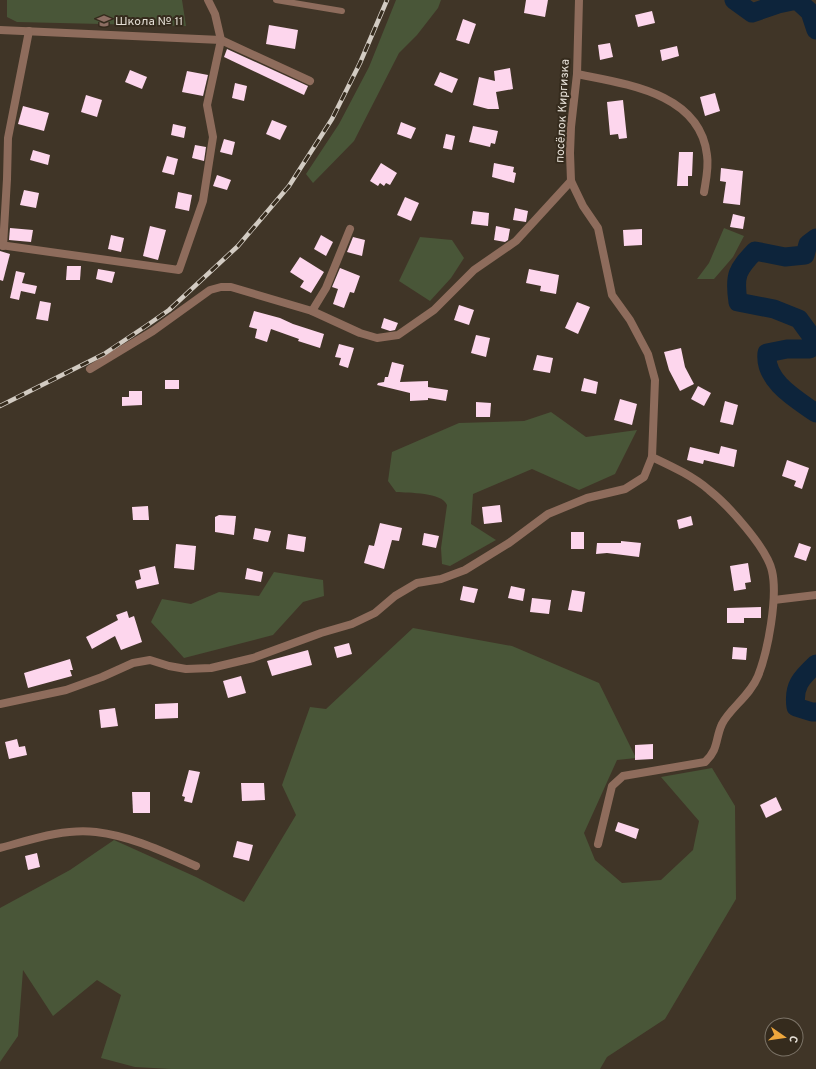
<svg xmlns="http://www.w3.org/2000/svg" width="816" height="1069" font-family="Overpass,sans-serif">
<rect width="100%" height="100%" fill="#403527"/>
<g fill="#495638">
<polygon points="7,0 182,0 186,26 17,22 7,17"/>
<polygon points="396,0 441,0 438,8 417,35 399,53 354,141 313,183 306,174 339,124 369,67"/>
<polygon points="724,228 744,236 733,257 714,279 697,279 709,263"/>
<polygon points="420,237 452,240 464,258 451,278 430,301 399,281"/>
<path d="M551 412 586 437 637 430 615 474 579 490 532 469 473 494 471 524 496 540 450 566 442 564 441 548 447 505C442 492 409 493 396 492L388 481 392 452 459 423 524 421Z"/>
<polygon points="274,572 323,580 324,596 303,602 273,635 184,658 151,622 162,599 191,604 219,592 259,596"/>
<polygon points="413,628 512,646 599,683 636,758 617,760 584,833 595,860 622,883 661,880 693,850 699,821 661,777 712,768 735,806 736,899 665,1019 607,1057 600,1069 171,1069 135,1067 101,1058 121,995 97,980 53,1016 23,970 18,1036 0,1062 0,908 70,870 114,840 196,877 244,902 296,815 282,785 310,707 326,709"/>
</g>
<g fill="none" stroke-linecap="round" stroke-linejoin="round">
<g stroke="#0d243b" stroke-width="19">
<polyline points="734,0 752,13 778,4 797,0 810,12 816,30"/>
<path d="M816 238 808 244 805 255 785 257 755 251C737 270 734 275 738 302L774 309 799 319 812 337 810 349H787L767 353C764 381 796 399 816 413"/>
<path d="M816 664C801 678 793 686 796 707L812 712H816"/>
</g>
</g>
<g fill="#fdd6ed">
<polygon points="526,0 548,0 545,17 524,13"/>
<polygon points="652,11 655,23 638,27 635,15"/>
<polygon points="463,19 476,24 469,44 456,40"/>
<polygon points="269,25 298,30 295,49 266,44"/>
<polygon points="610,43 613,57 600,60 598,45"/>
<polygon points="677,46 679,56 662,61 660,50"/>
<polygon points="227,49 308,86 304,95 224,57"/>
<polygon points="510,68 513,89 496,92 499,109 488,109 473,105 479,77 495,81 494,71"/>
<polygon points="130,70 147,77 142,89 125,82"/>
<polygon points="187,71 208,75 203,96 182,92"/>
<polygon points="440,72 458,79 452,93 434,85"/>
<polygon points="235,83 247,86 244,101 232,98"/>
<polygon points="715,93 720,111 705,116 700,97"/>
<polygon points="86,95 102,100 97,117 81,112"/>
<polygon points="623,100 627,138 619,139 618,134 610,135 607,102"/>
<polygon points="23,106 49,113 44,131 18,124"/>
<polygon points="272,120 287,126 280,140 266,134"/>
<polygon points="401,122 416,128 411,139 397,134"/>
<polygon points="173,124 186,127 184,138 171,135"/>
<polygon points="473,126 498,131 495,144 491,143 490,147 469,142"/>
<polygon points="446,134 455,136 452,150 443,148"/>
<polygon points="224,139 235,142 232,155 220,152"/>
<polygon points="195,145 206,147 204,161 192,158"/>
<polygon points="33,150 50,155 48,165 30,160"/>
<polygon points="679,152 693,152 692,176 688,176 688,186 677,186"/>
<polygon points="167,156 178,159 174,175 162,172"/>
<polygon points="381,163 397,173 390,185 386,183 384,186 380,183 378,186 370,181"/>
<polygon points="494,163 514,167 513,172 516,173 514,183 492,177"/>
<polygon points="721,168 743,171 740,205 723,203 726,182 720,181"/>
<polygon points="217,175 231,180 227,190 213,186"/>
<polygon points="24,190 39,193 36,208 20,205"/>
<polygon points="178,192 192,195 189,211 175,208"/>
<polygon points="405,197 419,203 411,221 397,215"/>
<polygon points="515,208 528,211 526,222 513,220"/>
<polygon points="473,211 489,213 488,226 471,224"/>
<polygon points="733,214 745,217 743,229 730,227"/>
<polygon points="150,226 166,230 158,260 143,256"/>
<polygon points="496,226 510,229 508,240 505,242 494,240"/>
<polygon points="10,228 33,230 31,242 9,240"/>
<polygon points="642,229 642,245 624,246 623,230"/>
<polygon points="111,235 124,238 121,252 108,249"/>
<polygon points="321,235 333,242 326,256 314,249"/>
<polygon points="353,237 365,240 362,256 347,252"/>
<polygon points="0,251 10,254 3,281 0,280"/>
<polygon points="300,257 324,272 311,293 300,287 304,281 290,272"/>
<polygon points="67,266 81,266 80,280 66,280"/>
<polygon points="340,268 360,276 354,293 350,292 344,308 333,304 338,289 332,287"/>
<polygon points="98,269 115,272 112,283 96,279"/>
<polygon points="529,269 559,275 556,294 540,291 541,286 526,283"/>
<polygon points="16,271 25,273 22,283 37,286 35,294 21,291 19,300 10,298"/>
<polygon points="40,301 51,303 48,321 36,319"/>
<polygon points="577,302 590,307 578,334 565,328"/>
<polygon points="459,305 474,310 469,325 454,320"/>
<polygon points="254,311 280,318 293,324 324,334 320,348 298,341 299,339 271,329 267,342 255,338 257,329 249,327"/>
<polygon points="384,318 398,323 395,330 390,331 381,328"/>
<polygon points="476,335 490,338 486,357 471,353"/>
<polygon points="339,344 354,348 348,368 339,365 341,358 335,357"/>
<polygon points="681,348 685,367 694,384 680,391 669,370 664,352"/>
<polygon points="537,355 553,358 550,373 533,370"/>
<polygon points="392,362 404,365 400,382 428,381 428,387 448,390 446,401 428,398 428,400 410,401 410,393 377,385 378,383 384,382 385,377 388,377"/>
<polygon points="584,378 598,382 596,394 581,391"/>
<rect x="165" y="380" width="14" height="9"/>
<polygon points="698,386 711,393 704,406 691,399"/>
<polygon points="129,391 142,391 142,405 122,406 122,397 129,397"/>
<polygon points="620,399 637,404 632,425 614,420"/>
<polygon points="725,401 738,405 733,425 720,422"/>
<polygon points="476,402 491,403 490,417 476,417"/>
<polygon points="721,446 737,450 734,467 704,460 703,464 687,460 690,447 719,454"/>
<polygon points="787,460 809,468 802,489 794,486 796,481 782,476"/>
<polygon points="500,505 502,522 484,524 482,507"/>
<polygon points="148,506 149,520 133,520 132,507"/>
<polygon points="219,515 236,516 234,535 215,532 215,517"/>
<polygon points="691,516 693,525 679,529 677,520"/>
<polygon points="380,523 402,528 399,541 392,540 384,569 364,563 369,545 374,546"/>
<polygon points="255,528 271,531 268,542 253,539"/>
<rect x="571" y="532" width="13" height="17"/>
<polygon points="424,533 439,536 436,548 422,545"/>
<polygon points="288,534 306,537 304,552 286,549"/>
<polygon points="621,541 641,543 639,557 607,553 596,554 597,543 621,543"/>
<polygon points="799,543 811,547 806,561 794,557"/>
<polygon points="176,544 196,546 194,570 174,568"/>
<polygon points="748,563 751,582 745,583 746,589 734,591 730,566"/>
<polygon points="155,566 159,584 137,589 135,581 141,579 139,570"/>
<polygon points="247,568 263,572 261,582 245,579"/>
<polygon points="463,586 478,589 474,603 460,600"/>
<polygon points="511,586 525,589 523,601 508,598"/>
<polygon points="572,590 585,592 582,612 568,610"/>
<polygon points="532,598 551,600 549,614 530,612"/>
<polygon points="761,607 761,618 744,618 744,623 727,623 727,608"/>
<polygon points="127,611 129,618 134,616 142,642 121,650 115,636 92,649 86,637 118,620 116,615"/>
<polygon points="349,643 352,654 337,658 334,647"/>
<polygon points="733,647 747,648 746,660 732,659"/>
<polygon points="308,650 312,665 272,676 267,661"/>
<polygon points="70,659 73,670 70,670 72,676 28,688 24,673"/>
<polygon points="241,676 246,693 228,698 223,681"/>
<polygon points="178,703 178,718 155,719 155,704"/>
<polygon points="115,708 118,726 101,728 99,710"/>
<polygon points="17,739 19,747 25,746 27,755 9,759 5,742"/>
<polygon points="653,744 653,759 635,760 635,745"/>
<polygon points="189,770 200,772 192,803 184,801 185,797 182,796"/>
<polygon points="241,783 264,783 265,800 242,801"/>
<polygon points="132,792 150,792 150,813 133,813"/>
<polygon points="776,797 782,810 766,818 760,805"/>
<polygon points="618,822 639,829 636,839 615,831"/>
<polygon points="237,841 253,845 249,861 233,857"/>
<polygon points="37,853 40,867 28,870 25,856"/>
</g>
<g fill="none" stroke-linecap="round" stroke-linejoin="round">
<polyline stroke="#8e6c5c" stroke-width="6" points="276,0 342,11"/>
<g stroke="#8e6c5c" stroke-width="8">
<polyline points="0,30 221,40 310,81"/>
<path d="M577 74C626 84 700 93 707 155 709 167 706 180 704 192"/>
<polyline points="0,245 179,270 203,201 213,137 207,105 221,40 215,14 208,0"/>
<polyline points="3,246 7,179 8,138 29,31"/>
<polyline points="312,311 326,288 350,229"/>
<polyline points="90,369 153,331 210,290 221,287 231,287 312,311 360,333 377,338 398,335 434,310 474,270 516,241 571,181"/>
<polyline points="774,600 816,595"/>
<polyline points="0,704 66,690 102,677 133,663 150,660 169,666 186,669 211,668 253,658 321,633 352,624 375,613 395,596 417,583 441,579 465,570 509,543 548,514 587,498 625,489 644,477 652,457 655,380 648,354 630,320 612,295 598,228 583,206 571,181 570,153 571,127 577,74 579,0"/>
<path d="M598 844 612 786 623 776 705 762C719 749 715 739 722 724 730 708 750 696 758 676 768 651 778 597 772 571 767 548 728 505 709 490 693 476 671 466 652 457"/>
<path d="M0 848C30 840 64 828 96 832 131 836 164 852 196 866"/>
</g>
<defs>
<polyline id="rail" points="0,406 104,354 146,326 169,310 238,246 289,186 332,119 360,63 387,0"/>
</defs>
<use href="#rail" stroke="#d2cbc2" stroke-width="4.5"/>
<use href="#rail" stroke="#352b1d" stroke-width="3" stroke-dasharray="9" stroke-linecap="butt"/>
</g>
<defs>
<symbol id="school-bare" viewBox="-9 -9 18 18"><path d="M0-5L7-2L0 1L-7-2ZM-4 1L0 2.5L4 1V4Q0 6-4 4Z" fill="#8d6e63" stroke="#352b1d" stroke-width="2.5" paint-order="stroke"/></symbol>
</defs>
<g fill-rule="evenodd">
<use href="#school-bare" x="94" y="11" width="20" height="20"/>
</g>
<g text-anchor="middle" stroke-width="4" stroke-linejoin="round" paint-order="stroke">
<g font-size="12" fill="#e4ded5" stroke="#352b1d" text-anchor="start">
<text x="115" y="25">Школа № 11</text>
</g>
<g font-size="12" fill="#e4ded5" stroke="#352b1d">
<text transform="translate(562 111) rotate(-87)" y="4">посёлок Киргизка</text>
</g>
</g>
<g transform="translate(784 1037) rotate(103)"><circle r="19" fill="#352b1d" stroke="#7b7367"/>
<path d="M0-3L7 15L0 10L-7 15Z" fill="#eea73d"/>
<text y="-6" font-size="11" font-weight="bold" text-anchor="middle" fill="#e4ded5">С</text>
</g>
</svg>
